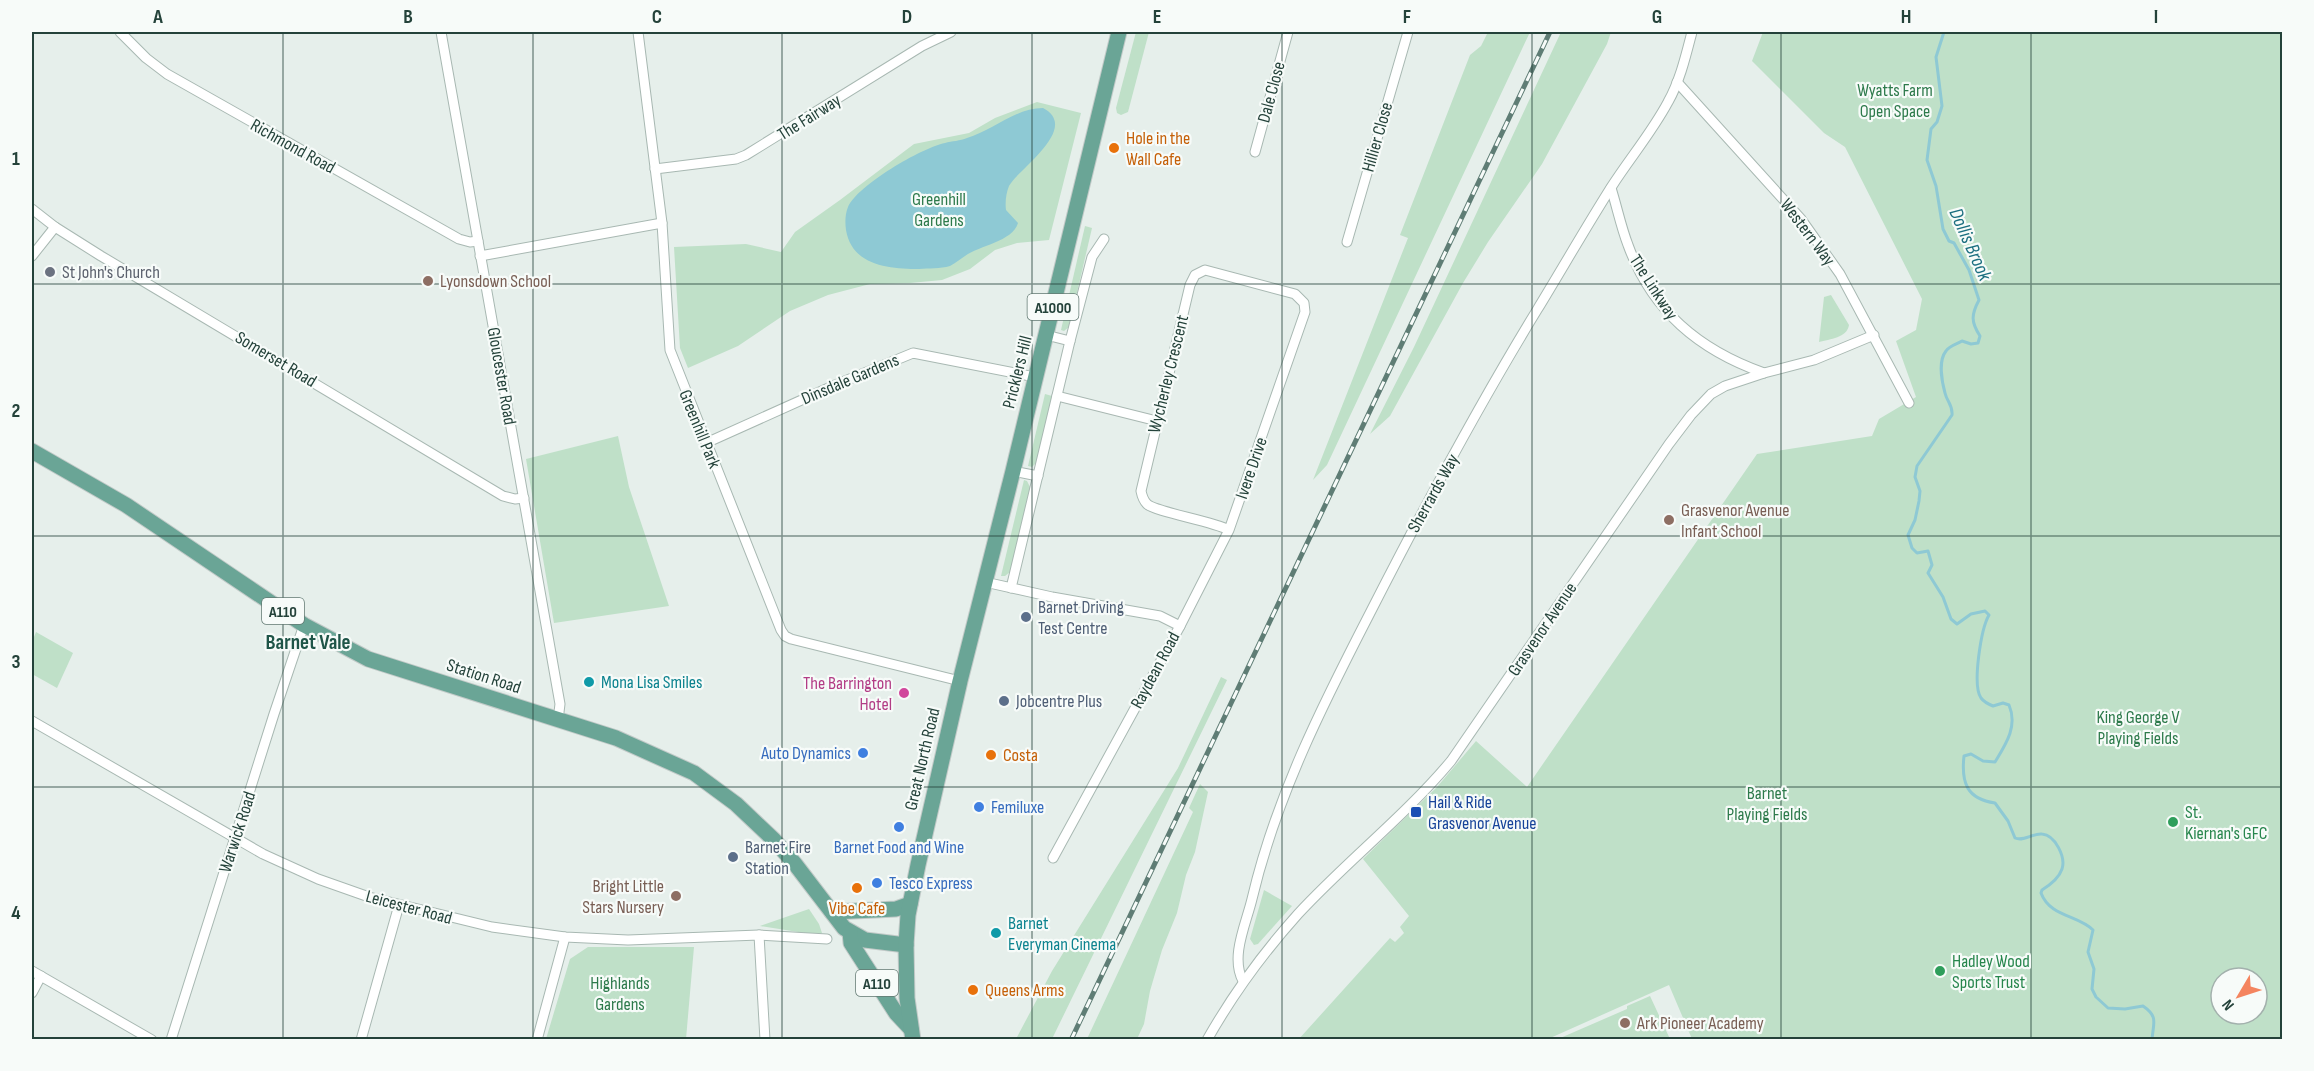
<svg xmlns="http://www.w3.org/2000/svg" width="2314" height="1071" font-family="'Sofia Sans Condensed',sans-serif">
<rect width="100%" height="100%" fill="#e6efeb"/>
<g fill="#bfe0c8" fill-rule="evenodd">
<polygon points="1136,32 1149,32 1128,112 1121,115 1117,113 1116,108"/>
<polygon points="1488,32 1530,32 1327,465 1313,480 1408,238 1400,235 1470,55 1481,46"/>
<polygon points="1561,32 1611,32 1607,44 1542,164 1488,242 1463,283 1390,416 1370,434 1414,347"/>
<path d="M1763 32H2282V1037L2272 1040 1692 1039 1669 985 1548 1039 1298 1040 1390 938 1395 942 1404 933 1400 927 1409 916 1363 859 1437 787 1476 741 1527 787 1757 454 1872 436 1879 419 1916 397 1896 341 1916 330 1922 299 1845 147 1824 133 1752 61ZM2221 978H2257V1014H2221Z"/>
<polygon points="1037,102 1081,113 1049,240 1017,243 995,250 970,269 942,280 910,283 870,284 828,295 790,311 738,346 688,368 680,348 674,247 746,244 781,252 795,232 840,200 914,144 969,133 995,118"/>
<polygon points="1085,226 1092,228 1069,327 1064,331 1061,330"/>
<path d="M1831 295 1849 325C1847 338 1830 339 1819 342L1824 297Z"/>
<polygon points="1045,394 1052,396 1036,463 1032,467 1028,466"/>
<polygon points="618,436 629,487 669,606 554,623 526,459"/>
<polygon points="1024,480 1027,481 1030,487 1010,572 1005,576 1001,576"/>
<polygon points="36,632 73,653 57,688 32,674 32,642"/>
<polygon points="1221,677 1227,680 1052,1039 1016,1039 1052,971 1178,768"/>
<polygon points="1200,784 1208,792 1195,852 1186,875 1177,913 1162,950 1150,991 1144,1024 1137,1039 1087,1039 1193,812 1189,808"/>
<polygon points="1264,890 1292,906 1258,944 1254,945 1250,939"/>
<polygon points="809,909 819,924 822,933 817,935 760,926"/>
<polygon points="588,947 694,947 686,1039 546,1039 570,959"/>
<polygon points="1650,996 1670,1039 1558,1039 1627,1009 1627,1006"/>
</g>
<path fill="#8ec9d4" d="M1043 108C1081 128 1018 169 1009 186 1006 193 1005 203 1006 210L1018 223C1012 242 980 245 965 256 960 259 956 263 950 266 940 269 929 268 919 269 890 269 852 266 846 230 845 223 845 214 848 207 858 185 921 148 945 143 952 141 960 141 967 138 992 131 1015 108 1043 108Z"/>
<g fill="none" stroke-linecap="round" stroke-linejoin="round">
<path stroke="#8ec9d4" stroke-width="3" d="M1944 32 1936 57 1942 106 1937 122 1931 129 1927 160 1936 186 1943 229 1949 241 1954 243 1969 270 1979 300C1971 315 1971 322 1980 336L1978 343 1971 344 1962 341C1957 344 1949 346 1946 351 1938 361 1942 382 1945 393 1947 402 1953 405 1952 415L1917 466 1915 477 1920 491 1919 501 1915 520 1908 535 1912 548 1917 553 1928 551 1932 565 1928 573 1943 597 1951 619 1957 624 1971 614 1985 611 1989 615C1981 629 1972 685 1981 698 1984 702 1988 704 1993 706L2003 703 2009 705C2018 726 2006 744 1995 762L1983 761 1971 754 1964 756C1961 783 1967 799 1995 803L2008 821 2015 838C2024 842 2032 833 2042 834 2055 835 2066 857 2062 869 2059 878 2050 885 2042 890L2041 893C2050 917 2078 915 2093 930L2088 952 2094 969 2092 989 2096 997 2108 1008 2125 1009 2143 1006C2159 1017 2153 1023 2152 1040"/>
<defs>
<g id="street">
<polyline points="120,32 146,58 167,74 459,239 470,242 478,241"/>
<polyline points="441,32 560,704 558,720"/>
<polyline points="638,32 662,223 670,350 781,630 785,636 791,639 960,681"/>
<polyline points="1677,82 1801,219 1840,274 1909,403"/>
<polyline points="1255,152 1288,32"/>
<polyline points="655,169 736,159 746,155 922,46 951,32"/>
<path d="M1611 188C1617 207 1621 227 1628 245 1652 311 1699 350 1764 373"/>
<polyline points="32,209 55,227 101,256 503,496 515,499 524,498"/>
<polyline points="1347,242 1408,32"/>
<polyline points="32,256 55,227"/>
<polyline points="480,256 662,223"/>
<polyline points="1046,335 1070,341"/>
<polyline points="1057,396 1157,421"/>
<polyline points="706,443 835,385 913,353 1035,377"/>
<polyline points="1013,471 1038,476"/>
<polyline points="985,582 1052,597 1160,616 1180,626 1053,858"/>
<polyline points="1011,588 1070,341 1092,257 1104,239"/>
<path d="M1180 626 1229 530 1305 312 1304 303 1295 294 1205 270 1195 275 1190 285 1141 491C1142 496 1143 500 1147 504 1155 512 1212 521 1229 530"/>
<polyline points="32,721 263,854 318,879 369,897 492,927 565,937 628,940 759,935 827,939"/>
<polyline points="759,935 765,1040"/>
<polyline points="32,971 152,1040"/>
<path d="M1243 981C1230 957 1246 924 1252 899 1276 797 1322 706 1370 613 1422 511 1477 408 1537 310 1562 269 1586 227 1612 186 1630 158 1652 132 1668 102 1680 81 1686 55 1692 32"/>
<polyline points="32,993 41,976"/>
<polyline points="171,1040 274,714 304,625"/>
<polyline points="361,1040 399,905"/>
<polyline points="537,1040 565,937"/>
<path d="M1207 1040C1233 994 1263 953 1298 914 1347 861 1404 817 1451 761L1669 444 1691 415 1711 394 1725 386 1764 373 1814 360 1874 335"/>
</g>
<g id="primary">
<polyline points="32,451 126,505 304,625 368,659 616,738 694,773 736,804 774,840 795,864 844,928 865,940 906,945"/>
<polyline points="832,912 896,909 910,904"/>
<polyline points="850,932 851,943 896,1013 911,1029"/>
<polyline points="913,1040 907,998 906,945 908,915 918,865 960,681 1013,471 1119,32"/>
</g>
</defs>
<use href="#street" stroke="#a8b8b2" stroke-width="11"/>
<use href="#primary" stroke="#c2cac8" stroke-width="17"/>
<use href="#street" stroke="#fff" stroke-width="9"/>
<use href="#primary" stroke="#6aa596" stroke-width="15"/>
<defs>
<polyline id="rail" points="1071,1040 1550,32"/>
</defs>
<use href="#rail" stroke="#5f7d75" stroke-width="5"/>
<use href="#rail" stroke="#f7fbf9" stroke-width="3" stroke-dasharray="9" stroke-linecap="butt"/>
</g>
<path fill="none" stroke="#24423a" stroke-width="1.5" stroke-opacity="0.55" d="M283 32V1040M533 32V1040M782 32V1040M1032 32V1040M1282 32V1040M1532 32V1040M1781 32V1040M2031 32V1040M32 284H2282M32 536H2282M32 787H2282"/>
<g fill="#e8710a" stroke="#f7fbf9" stroke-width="2">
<circle cx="1114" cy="148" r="6"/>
<circle cx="991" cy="755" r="6"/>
<circle cx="857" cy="888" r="6"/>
<circle cx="973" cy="990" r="6"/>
</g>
<circle fill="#6b7280" stroke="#f7fbf9" stroke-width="2" cx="50" cy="272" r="6"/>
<g fill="#8d6e63" stroke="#f7fbf9" stroke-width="2">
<circle cx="428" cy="281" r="6"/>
<circle cx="1669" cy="520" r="6"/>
<circle cx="676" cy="896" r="6"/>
<circle cx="1625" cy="1023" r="6"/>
</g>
<g fill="#5c6f8a" stroke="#f7fbf9" stroke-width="2">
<circle cx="1026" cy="617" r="6"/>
<circle cx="1004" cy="701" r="6"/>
<circle cx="733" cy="857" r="6"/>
</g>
<g fill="#0f9aa8" stroke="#f7fbf9" stroke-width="2">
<circle cx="589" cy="682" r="6"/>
<circle cx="996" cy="933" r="6"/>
</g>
<circle fill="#d1479c" stroke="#f7fbf9" stroke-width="2" cx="904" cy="693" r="6"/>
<g fill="#3f7fe0" stroke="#f7fbf9" stroke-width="2">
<circle cx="863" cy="753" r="6"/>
<circle cx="979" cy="807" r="6"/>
<circle cx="899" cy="827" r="6"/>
<circle cx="877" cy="883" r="6"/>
</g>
<rect fill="#1a4fb4" stroke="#f7fbf9" stroke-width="2" x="1410" y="806" width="12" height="12" rx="3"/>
<g fill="#2e9e5b" stroke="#f7fbf9" stroke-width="2">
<circle cx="2173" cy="822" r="6"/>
<circle cx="1940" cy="971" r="6"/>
</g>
<g text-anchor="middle" stroke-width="4.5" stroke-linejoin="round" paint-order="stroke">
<g fill="#f7fbf9" stroke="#637a73" stroke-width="1.5">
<rect x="1027.5" y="294" width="51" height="26" rx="4.5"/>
<rect x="262" y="598" width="42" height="26" rx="4.5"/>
<rect x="856" y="970" width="42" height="26" rx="4.5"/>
</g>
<g font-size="16" font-weight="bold" fill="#24423a">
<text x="1053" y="313">A1000</text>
<text x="283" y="617">A110</text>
<text x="877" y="989">A110</text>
</g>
<g font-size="18" fill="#2d7a4b" stroke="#f7fbf9">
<text x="1895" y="96">Wyatts Farm<tspan x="1895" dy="21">Open Space</tspan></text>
<text x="939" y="205">Greenhill<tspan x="939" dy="21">Gardens</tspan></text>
<text x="2138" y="723">King George V<tspan x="2138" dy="21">Playing Fields</tspan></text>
<text x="1767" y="799">Barnet<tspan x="1767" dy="21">Playing Fields</tspan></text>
<text x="620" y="989">Highlands<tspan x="620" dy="21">Gardens</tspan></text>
</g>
<g font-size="18" fill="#24423a" stroke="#f7fbf9">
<text transform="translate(1271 92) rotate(-75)" y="6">Dale Close</text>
<text transform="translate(809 117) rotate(-32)" y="6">The Fairway</text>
<text transform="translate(1377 137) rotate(-74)" y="6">Hillier Close</text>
<text transform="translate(293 146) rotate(29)" y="6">Richmond Road</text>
<text transform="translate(1808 232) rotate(53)" y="6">Western Way</text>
<text transform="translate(1654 287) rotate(57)" y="6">The Linkway</text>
<text transform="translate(276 359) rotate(31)" y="6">Somerset Road</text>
<text transform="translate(1017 372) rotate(-76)" y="6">Pricklers Hill</text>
<text transform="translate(1168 374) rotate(-76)" y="6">Wycherley Crescent</text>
<text transform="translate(502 376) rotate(80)" y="6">Gloucester Road</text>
<text transform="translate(850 379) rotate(-23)" y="6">Dinsdale Gardens</text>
<text transform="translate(700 429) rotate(68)" y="6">Greenhill Park</text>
<text transform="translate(1251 468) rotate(-71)" y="6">Ivere Drive</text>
<text transform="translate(1433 493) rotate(-61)" y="6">Sherrards Way</text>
<text transform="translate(1542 629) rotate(-56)" y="6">Grasvenor Avenue</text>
<text transform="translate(1155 670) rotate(-62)" y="6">Raydean Road</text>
<text transform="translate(484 676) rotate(18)" y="6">Station Road</text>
<text transform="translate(922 759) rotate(-77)" y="6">Great North Road</text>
<text transform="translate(237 832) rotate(-72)" y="6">Warwick Road</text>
<text transform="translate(409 907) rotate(15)" y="6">Leicester Road</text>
</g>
<g font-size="18" fill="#c56008" stroke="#f7fbf9" text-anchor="start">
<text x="1126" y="144">Hole in the<tspan x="1126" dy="21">Wall Cafe</tspan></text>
<text x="1003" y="761">Costa</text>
<text x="857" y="914" text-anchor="middle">Vibe Cafe</text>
<text x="985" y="996">Queens Arms</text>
</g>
<g font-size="18" fill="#5b616d" stroke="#f7fbf9" text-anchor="start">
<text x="62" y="278">St John's Church</text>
</g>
<g font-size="18" fill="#785e54" stroke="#f7fbf9" text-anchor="start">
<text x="440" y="287">Lyonsdown School</text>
<text x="1681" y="516">Grasvenor Avenue<tspan x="1681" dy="21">Infant School</tspan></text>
<text x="664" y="892" text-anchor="end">Bright Little<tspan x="664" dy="21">Stars Nursery</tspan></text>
<text x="1637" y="1029">Ark Pioneer Academy</text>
</g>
<g font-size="18" fill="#4e5e75" stroke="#f7fbf9" text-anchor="start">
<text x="1038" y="613">Barnet Driving<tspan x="1038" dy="21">Test Centre</tspan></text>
<text x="1016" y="707">Jobcentre Plus</text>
<text x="745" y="853">Barnet Fire<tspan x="745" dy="21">Station</tspan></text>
</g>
<g font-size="18" fill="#0d838f" stroke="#f7fbf9" text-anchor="start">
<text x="601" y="688">Mona Lisa Smiles</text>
<text x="1008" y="929">Barnet<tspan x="1008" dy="21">Everyman Cinema</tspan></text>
</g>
<g font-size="18" fill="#b23c85" stroke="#f7fbf9" text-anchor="end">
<text x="892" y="689">The Barrington<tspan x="892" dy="21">Hotel</tspan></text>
</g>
<g font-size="18" fill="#366cbe" stroke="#f7fbf9" text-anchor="start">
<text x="851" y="759" text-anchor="end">Auto Dynamics</text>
<text x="991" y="813">Femiluxe</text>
<text x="899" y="853" text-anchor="middle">Barnet Food and Wine</text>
<text x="889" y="889">Tesco Express</text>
</g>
<g font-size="18" fill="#164399" stroke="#f7fbf9" text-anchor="start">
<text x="1428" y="808">Hail &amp; Ride<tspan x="1428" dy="21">Grasvenor Avenue</tspan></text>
</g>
<g font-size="18" fill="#27864d" stroke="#f7fbf9" text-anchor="start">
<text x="2185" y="818">St.<tspan x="2185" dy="21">Kiernan's GFC</tspan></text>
<text x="1952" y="967">Hadley Wood<tspan x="1952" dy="21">Sports Trust</tspan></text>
</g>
<g font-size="20" font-style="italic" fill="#1c6f80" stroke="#f7fbf9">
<text transform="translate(1971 244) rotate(66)" y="7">Dollis Brook</text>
</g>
<g font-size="21" font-weight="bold" fill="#1f5548" stroke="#f7fbf9">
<text x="308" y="649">Barnet Vale</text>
</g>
</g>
<rect width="2314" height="1071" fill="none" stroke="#f7fbf9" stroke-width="66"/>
<g transform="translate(2239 996) rotate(231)"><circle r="28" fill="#f7fbf9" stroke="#a3b1ad" stroke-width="1.5"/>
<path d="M0-4.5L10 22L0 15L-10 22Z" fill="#f4845f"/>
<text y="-9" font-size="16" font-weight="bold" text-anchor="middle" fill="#24423a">N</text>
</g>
<rect x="33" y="33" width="2248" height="1005" fill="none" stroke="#24423a" stroke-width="2"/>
<g font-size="20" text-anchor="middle" font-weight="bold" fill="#24423a">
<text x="158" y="23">A</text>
<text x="408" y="23">B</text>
<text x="657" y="23">C</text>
<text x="907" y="23">D</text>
<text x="1157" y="23">E</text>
<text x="1407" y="23">F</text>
<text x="1657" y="23">G</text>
<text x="1906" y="23">H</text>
<text x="2156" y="23">I</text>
<text x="16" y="165">1</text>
<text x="16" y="417">2</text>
<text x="16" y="668">3</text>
<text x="16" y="919">4</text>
</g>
</svg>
